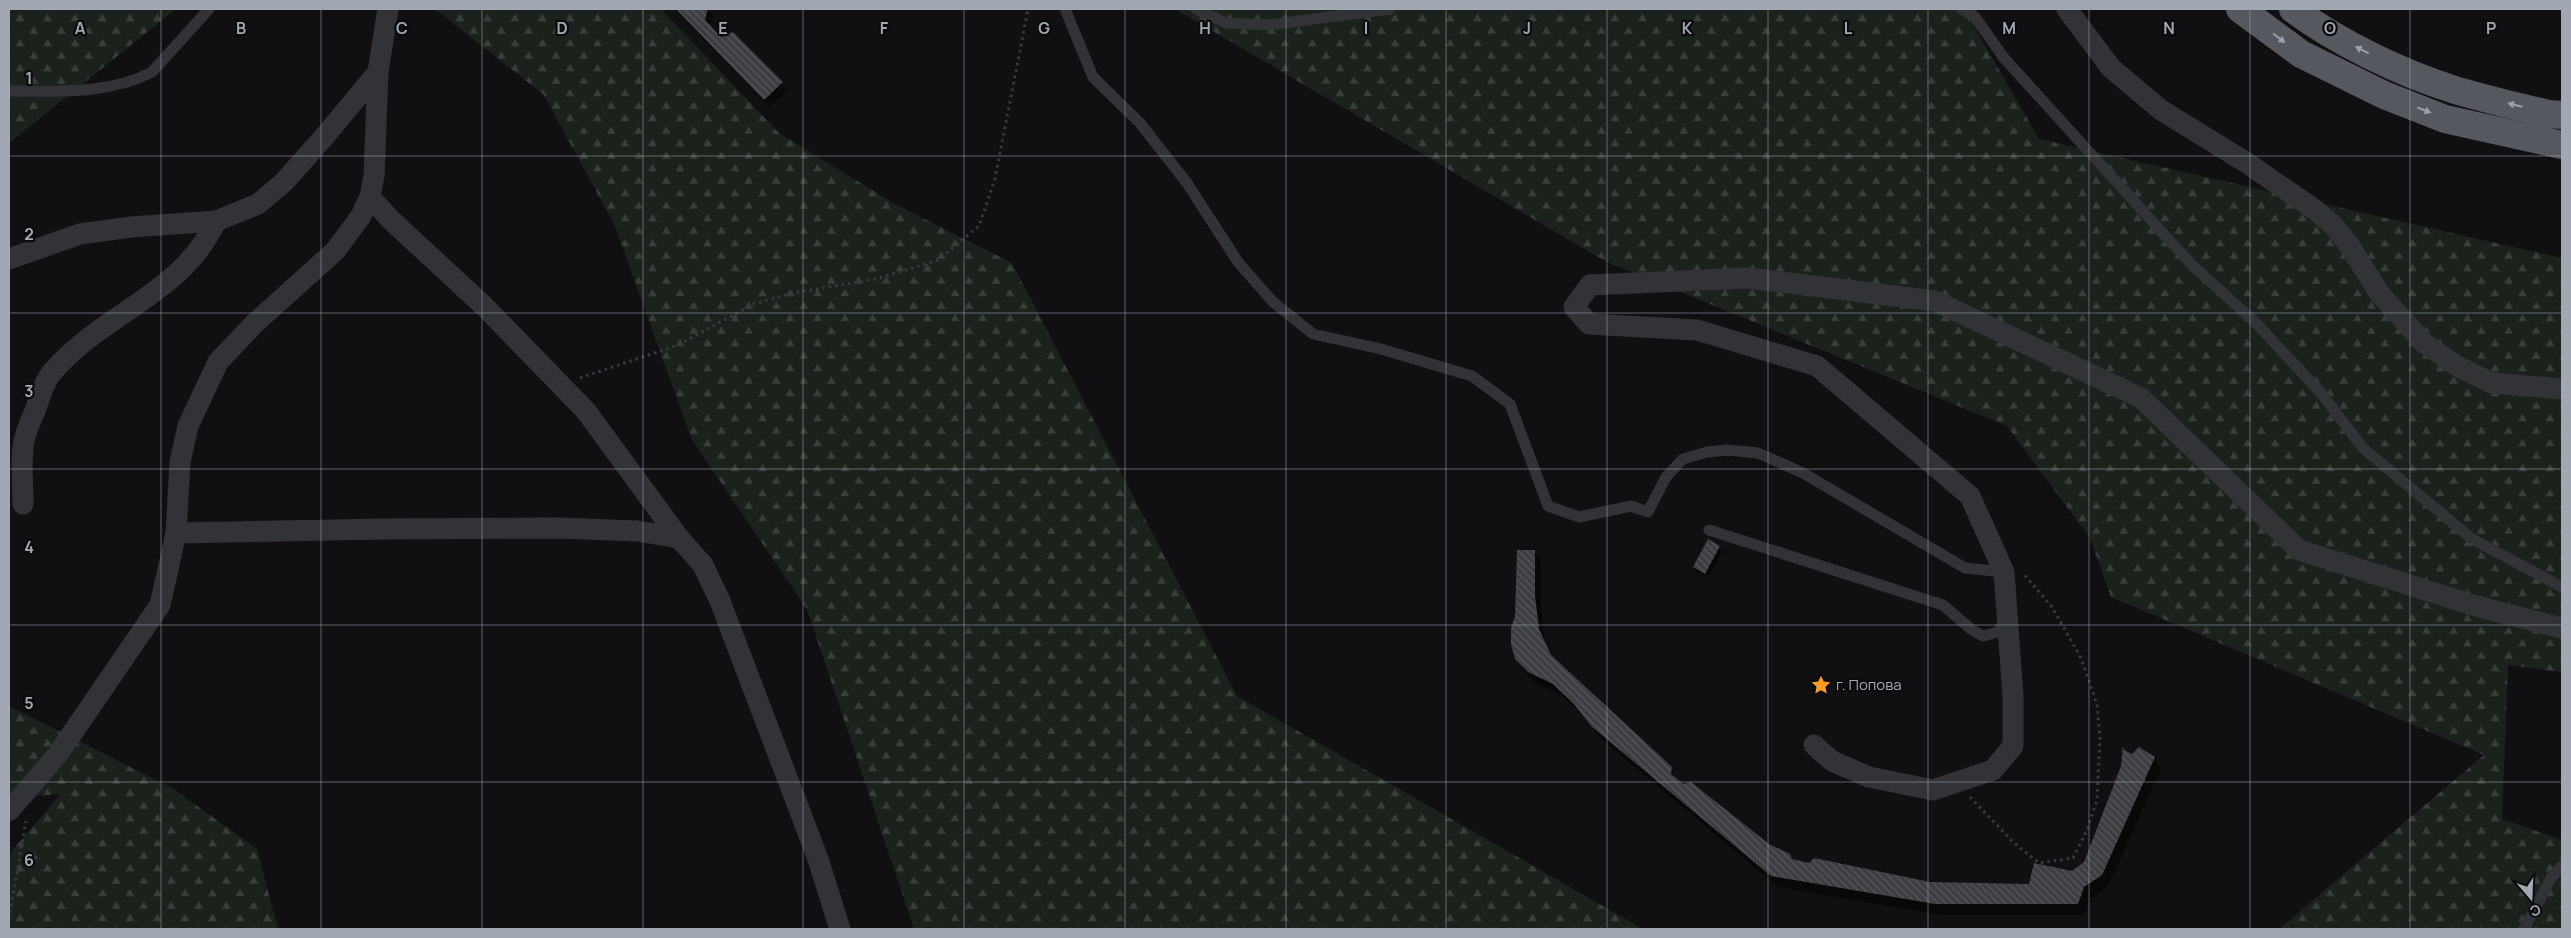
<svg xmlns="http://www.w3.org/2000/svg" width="2571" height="938" font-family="Manrope,sans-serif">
<defs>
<pattern id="forest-firs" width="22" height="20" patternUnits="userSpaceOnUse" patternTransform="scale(1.25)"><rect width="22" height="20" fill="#1a221b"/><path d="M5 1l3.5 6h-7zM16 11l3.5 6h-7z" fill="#383f3a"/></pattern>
<pattern id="building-back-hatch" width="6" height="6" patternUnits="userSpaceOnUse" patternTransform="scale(1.25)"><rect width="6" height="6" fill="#3c3e42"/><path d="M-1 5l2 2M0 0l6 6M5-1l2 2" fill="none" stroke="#55575b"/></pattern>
</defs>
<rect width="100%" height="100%" fill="#101012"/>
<g fill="url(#forest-firs)">
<polygon points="9,9 176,9 9,143"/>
<polygon points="435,9 661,9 779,133 893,203 1012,263 1237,696 1643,929 914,929 807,609 692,440 614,224 543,94"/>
<polygon points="1175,9 1964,9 2039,139 2562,258 2562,672 2508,665 2502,819 2562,840 2562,929 2279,929 2484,755 2111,597 2090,538 2007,426 1605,261"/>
<polygon points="9,706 172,788 257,849 278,929 9,929 9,854 61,794 9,798"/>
</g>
<g fill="#0007">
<polygon points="675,9 708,9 713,17 709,26 721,38 782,83 786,91 769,107"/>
<polygon points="1719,547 1722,552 1708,578 1697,572 1694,567"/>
<polygon points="1534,551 1541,562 1541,608 1545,641 1552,658 1671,768 1677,780 1793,861 1930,883 2030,886 2073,873 2085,863 2132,755 2154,757 2161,769 2108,886 2090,898 2084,915 1942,915 1778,887 1599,737 1582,715 1561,695 1535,683 1523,670 1516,659"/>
</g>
<g fill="url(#building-back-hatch)">
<polygon points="676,9 708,9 705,20 721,37 733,32 783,82 764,100"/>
<polygon points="1708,539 1720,546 1705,574 1693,567"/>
<polygon points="1517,550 1535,550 1535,596 1539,629 1551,655 1672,767 1671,774 1675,777 1683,784 1691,782 1769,844 1790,854 1792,859 1809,863 1814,858 1930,882 2029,884 2034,863 2072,871 2084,862 2121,766 2123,746 2124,750 2132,754 2139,747 2155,757 2102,875 2084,887 2078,904 1935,904 1771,876 1591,726 1574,704 1553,684 1528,672 1515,659 1511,644 1511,628 1515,616"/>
</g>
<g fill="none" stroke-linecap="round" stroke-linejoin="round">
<g stroke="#373a3e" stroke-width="3" stroke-dasharray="2.5 4" stroke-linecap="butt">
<polyline points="580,378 678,345 754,304 793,293 876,279 938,260 979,226 995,179 1028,9"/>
<polyline points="1970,797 2013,842 2039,863 2073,858 2087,830 2097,800 2100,737 2097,704 2081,658 2052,607 2023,573"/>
<polyline points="9,919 26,821"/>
</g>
<g stroke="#313337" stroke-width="11">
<polyline points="1065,9 1093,77 1140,123 1187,183 1238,262 1272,301 1313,334 1381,349 1472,376 1510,404 1548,506 1579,517 1631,506 1648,512 1666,477 1683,459 1707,452 1728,450 1758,453 1803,473 1965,568 2004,572"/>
<polyline points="1196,9 1226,23 1269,25 1390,9"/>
<polyline points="1962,9 1975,17 2004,58 2191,264 2255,322 2321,393 2363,448 2472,539 2562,587"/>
<path d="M9 91C57 91 108 95 152 72L209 9"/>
<polyline points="1709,530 1943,605 1972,630 1983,636 1998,632 2004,621"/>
<polyline points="2524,929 2551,878 2562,866"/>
</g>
<g stroke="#313337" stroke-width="21">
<polyline points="2067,9 2111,68 2161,110 2247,163 2314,209 2334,226 2349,245 2380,294 2424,343 2457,366 2492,383 2562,389"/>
<polyline points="370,197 391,220 485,307 586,411 679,538"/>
<polyline points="9,259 80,234 131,227 216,221 258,204 284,182 324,137 378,72"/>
<path d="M23 504C23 485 21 465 23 447 24 435 30 422 35 411 40 398 44 380 54 370 104 313 183 293 216 221"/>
<polyline points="176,533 383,529 559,528 637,531 679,538 703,565 720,601 818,859 840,929"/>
<polyline points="1814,745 1832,761 1869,777 1933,790 1993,770 2013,746 2013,696 2004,572 1970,496 1817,366 1697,330 1589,324 1574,307 1590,285 1748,278 1935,301 2141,398 2299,550 2476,606 2562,628"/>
<polyline points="9,811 58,754 160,605 176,533 180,462 188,426 218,362 255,323 335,251 361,216 370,197 374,176 378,72 388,9"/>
</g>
<g stroke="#55585f" stroke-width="28">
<polyline points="2240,9 2301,54 2384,95 2445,119 2562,145"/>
<path d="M2293 9C2337 42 2399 72 2452 89 2484 99 2516 106 2548 114L2562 115"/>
</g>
</g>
<defs><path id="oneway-solid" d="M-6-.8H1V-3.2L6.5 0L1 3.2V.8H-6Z" transform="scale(1.25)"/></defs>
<g fill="#99a0ac">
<use href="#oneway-solid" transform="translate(2279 38) rotate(37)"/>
<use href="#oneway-solid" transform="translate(2362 50) rotate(-153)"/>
<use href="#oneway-solid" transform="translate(2515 105) rotate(-166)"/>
<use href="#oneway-solid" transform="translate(2424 110) rotate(21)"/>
</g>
<path fill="none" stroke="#a1a8b4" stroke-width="1" stroke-opacity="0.55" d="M161 9V929M321 9V929M482 9V929M643 9V929M803 9V929M964 9V929M1125 9V929M1286 9V929M1446 9V929M1607 9V929M1768 9V929M1928 9V929M2089 9V929M2250 9V929M2410 9V929M9 156H2562M9 313H2562M9 469H2562M9 625H2562M9 782H2562"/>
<defs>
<symbol id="sight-bare" viewBox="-9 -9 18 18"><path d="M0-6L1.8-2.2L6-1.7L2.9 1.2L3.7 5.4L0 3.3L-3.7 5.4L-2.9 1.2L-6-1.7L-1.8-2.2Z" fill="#fc9b1e" stroke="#0b0b0d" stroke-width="2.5" paint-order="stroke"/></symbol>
</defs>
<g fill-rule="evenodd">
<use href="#sight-bare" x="1807" y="671" width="28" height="28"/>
</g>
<g text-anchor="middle" stroke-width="4.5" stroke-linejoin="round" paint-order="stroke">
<g font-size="15" fill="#a1a8b4" stroke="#0b0b0d" text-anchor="start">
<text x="1836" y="690">г. Попова</text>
</g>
</g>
<g font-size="16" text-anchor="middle" font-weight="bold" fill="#a1a8b4" stroke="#0b0b0d" stroke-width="4.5" stroke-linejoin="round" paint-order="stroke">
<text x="80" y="34">A</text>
<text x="241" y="34">B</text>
<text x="402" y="34">C</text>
<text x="562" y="34">D</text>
<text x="723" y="34">E</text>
<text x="884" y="34">F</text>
<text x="1044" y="34">G</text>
<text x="1205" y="34">H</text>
<text x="1366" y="34">I</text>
<text x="1527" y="34">J</text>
<text x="1687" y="34">K</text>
<text x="1848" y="34">L</text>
<text x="2009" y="34">M</text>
<text x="2169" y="34">N</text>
<text x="2330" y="34">O</text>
<text x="2491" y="34">P</text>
<text x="29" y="84">1</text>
<text x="29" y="240">2</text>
<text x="29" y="397">3</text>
<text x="29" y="553">4</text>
<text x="29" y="709">5</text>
<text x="29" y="866">6</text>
</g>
<rect width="2571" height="938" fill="none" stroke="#a1a8b4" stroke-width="20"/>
<g transform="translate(2531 898) rotate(161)" stroke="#0b0b0d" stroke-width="4" paint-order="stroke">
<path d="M0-4L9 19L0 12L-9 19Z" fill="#a1a8b4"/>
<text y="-8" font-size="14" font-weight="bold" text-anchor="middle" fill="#a1a8b4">С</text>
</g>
</svg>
